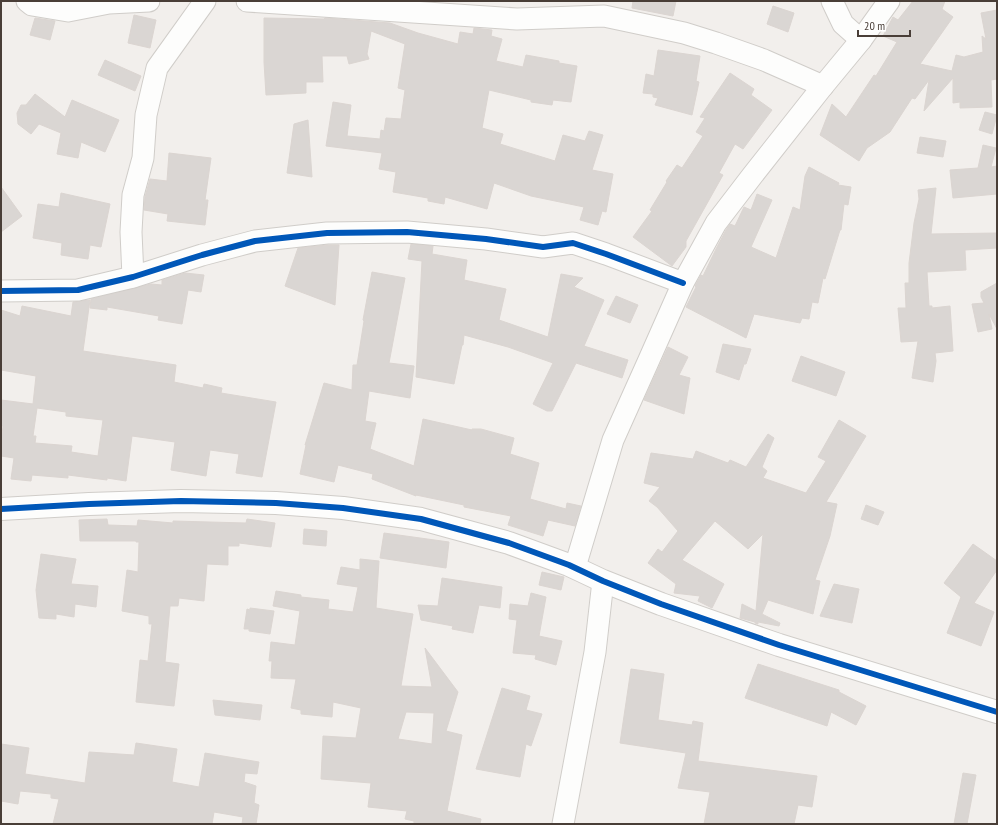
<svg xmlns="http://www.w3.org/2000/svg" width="998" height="825" font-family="'PT Sans Narrow',sans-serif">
<rect width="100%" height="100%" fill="#f2efec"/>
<g fill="#dad6d3" stroke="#dbd5d1" fill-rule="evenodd">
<polygon points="633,1 676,1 673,16 632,8"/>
<polygon points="913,1 945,1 942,9 953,17 920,64 952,71 956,55 964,57 983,52 982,36 986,39 981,13 997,10 997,79 991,80 992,107 960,108 960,102 953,103 953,78 924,111 929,80 915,99 912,98 890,132 867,148 859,161 820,135 832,104 846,117 874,75 876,76 897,42 883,36 893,17 898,20"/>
<polygon points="773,6 794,13 788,32 767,24"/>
<polygon points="134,15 156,20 150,48 128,43"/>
<polygon points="35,18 55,21 50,40 30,35"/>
<polygon points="264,18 324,19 325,18 390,23 418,33 458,44 460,32 473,34 474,28 492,30 491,36 502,39 496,61 523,67 526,55 559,61 559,63 577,66 571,102 553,100 552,105 531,102 531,100 489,90 482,128 503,134 500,144 555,161 563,135 585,141 589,131 603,135 592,170 613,174 606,212 602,211 598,225 580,220 584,207 531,196 494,183 487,209 445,197 444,204 428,201 428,198 393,192 396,172 379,169 382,153 326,146 333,102 351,105 347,136 380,139 381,130 384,131 386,118 401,119 405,90 398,88 405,44 371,31 367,54 369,59 349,64 347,56 322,56 323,82 306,82 306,93 266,95 264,62"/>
<polygon points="658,50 700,56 696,81 699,82 692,115 655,105 658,98 653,97 653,94 643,93 646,74 654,76"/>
<polygon points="105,60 141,76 135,91 98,75"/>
<polygon points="730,73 754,89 751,95 772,110 743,149 735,144 719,173 723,175 686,241 686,247 672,266 633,237 652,211 650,210 667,182 666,181 677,165 682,168 703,136 696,132 705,118 700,117"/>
<polygon points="35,94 65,117 72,100 119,120 105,152 81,142 78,158 57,154 61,133 39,124 31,134 18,124 17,113 21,105 26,105"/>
<polygon points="985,112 997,115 992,134 979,130"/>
<polygon points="308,120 312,177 287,173 294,124"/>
<polygon points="920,137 946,141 943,157 917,153"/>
<polygon points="983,145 996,148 991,167 997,166 997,194 953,198 950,170 978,168"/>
<polygon points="169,153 211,158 205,200 208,200 205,225 167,221 168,214 144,210 145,197 150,179 167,181"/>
<polygon points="809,167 839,183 838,185 851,187 848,205 844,204 841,230 840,230 825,279 823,278 818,303 812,302 809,319 802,318 800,323 754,314 746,338 686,307 696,287 695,286 701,275 703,276 716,249 726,230 730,224 735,226 744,207 751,210 757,194 772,200 751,247 776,258 793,207 800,210 805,176"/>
<polygon points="1,187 22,216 1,232"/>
<polygon points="936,188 931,234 997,233 997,248 965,250 966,270 927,272 929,306 932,306 932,308 950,306 953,351 935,353 936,361 933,382 912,378 918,341 901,342 898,308 906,308 905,283 909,283 909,263 914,223 919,199 918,190"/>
<polygon points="61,193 110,204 101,247 90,245 88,259 61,255 62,243 33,238 38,204 59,207"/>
<polygon points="411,244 433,246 432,254 467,260 464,280 506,289 499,320 548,337 561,274 583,278 574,287 604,300 584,346 628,360 622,378 576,363 552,411 547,411 533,404 553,363 508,347 464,335 463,345 462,345 454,384 416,377 422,261 408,259"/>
<polygon points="328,245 339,245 335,305 285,286 298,248"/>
<polygon points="372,272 405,278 389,363 414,366 410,398 369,391 365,421 376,423 370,449 414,466 423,419 472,430 472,429 481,429 514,438 510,454 539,463 530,499 566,509 567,503 581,506 575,526 548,520 543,536 508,525 511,516 464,507 464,505 416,495 416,496 372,479 373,474 338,465 334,482 300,474 306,445 305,445 324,383 352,390 353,365 357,365 364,321 363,320"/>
<polygon points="185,273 204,275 201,292 188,290 182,324 158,320 159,316 107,307 107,310 90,308 91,299 151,284 162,285 162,280"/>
<polygon points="997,283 997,329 989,314 992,329 978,332 972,304 984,303 981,297 981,292"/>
<polygon points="616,296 638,305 630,323 607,314"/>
<path d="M90 300 83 351 176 365 174 382 203 388 204 384 222 388 221 393 276 402 262 477 236 473 239 454 210 450 206 476 171 470 175 442 132 436 126 481 107 478V480L68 475V478L32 475 31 481 11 479 14 458 1 456V442L3 426H1V400L33 404 36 376 1 370V310L20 316 22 306 71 316 73 302ZM37 408 66 412V416L103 420 98 456 71 452 72 446 35 443 36 436H33Z"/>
<polygon points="723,344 751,349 746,364 744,364 739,380 716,372"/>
<polygon points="668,347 688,357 679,375 690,378 684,414 644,400"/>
<polygon points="801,356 845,372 836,396 792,381"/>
<polygon points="839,420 866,436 826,502 837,504 830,536 815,580 820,581 813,614 768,600 762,614 780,623 779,626 758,622 758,624 755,623 755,622 740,618 742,604 756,611 763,534 748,549 715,521 682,560 724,584 712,608 698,601 700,596 674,593 676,584 648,563 658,549 662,552 678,531 657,507 649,501 660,487 644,483 651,453 693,459 696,451 728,463 730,460 746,467 768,434 774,438 762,467 767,471 763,478 806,493 826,461 818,457"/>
<polygon points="866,505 884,512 878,525 861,519"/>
<polygon points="107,519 108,525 137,526 138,520 173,523 173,521 246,523 247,519 275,523 271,547 239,543 239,546 228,546 228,565 207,564 204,601 179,598 178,606 170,606 165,662 179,664 174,706 136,702 140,660 148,661 152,624 149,624 149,616 122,611 127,570 138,572 139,542 136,542 136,541 80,541 79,520"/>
<polygon points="304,529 327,531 326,546 303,544"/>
<polygon points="384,533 449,542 446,568 380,558"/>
<polygon points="973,544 997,561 997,570 974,603 994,612 981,646 947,633 961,597 944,583"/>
<polygon points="41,554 76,559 71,584 98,586 96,607 75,604 74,617 56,614 56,619 39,618 36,590"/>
<path d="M360 559 379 561 376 608 413 614 401 686 432 687 425 648 458 692 446 731 462 735 447 811 481 819 480 824H414V821L405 819 407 811 368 807 371 783 321 779 323 736 356 738 361 708 333 702 332 717 301 714V710L291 708 296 679 271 678 272 661H269L271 642 295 645 300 611 273 606 276 591 301 595V597L329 600 328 609 353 612 358 587 337 584 341 567 360 570ZM406 712 434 713 432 744 398 739Z"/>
<polygon points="542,572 564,577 561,590 539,585"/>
<polygon points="442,578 502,587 500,608 479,605 473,633 452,629 453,626 421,620 418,605 438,606"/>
<polygon points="834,584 859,589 852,623 820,616"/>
<polygon points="531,593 546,597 539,636 562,641 556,665 535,659 536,655 513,653 517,620 509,619 510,604 528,606"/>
<polygon points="250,608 274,611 270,634 249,631 249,629 244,629 247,609 250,610"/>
<polygon points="758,664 839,690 839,692 866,706 856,725 831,712 827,726 745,698"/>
<polygon points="631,669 664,674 658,720 692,725 693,721 703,723 698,761 817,776 812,807 798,805 794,824 704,824 710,792 678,788 686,753 620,743"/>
<polygon points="502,688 530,696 526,710 542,714 531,746 526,744 520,777 476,769"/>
<polygon points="213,700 262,705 260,720 215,715"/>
<polygon points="136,743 177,749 172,782 199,787 205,753 259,762 257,774 245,773 244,782 256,786 254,803 259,805 256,824 242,824 243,817 214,812 212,824 53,824 59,799 51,798 51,794 20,791 18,804 1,801 1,744 29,748 25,774 85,783 89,752 134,755"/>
<polygon points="963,773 976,775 967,824 954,824"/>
</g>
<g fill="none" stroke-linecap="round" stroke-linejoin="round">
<defs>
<g id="minor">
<polyline points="27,1 32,5 68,11 109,3 149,1"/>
<polyline points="247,1 517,19 604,16 684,33 716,43 764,60 823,86"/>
<polyline points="832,1 843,24 861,40"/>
<polyline points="133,277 131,232 133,195 143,158 146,115 157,68 205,1"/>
<polyline points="1,291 78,290 133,277 202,255 255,241 327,233 407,232 486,239 543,247 573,243 606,254 683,283"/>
<polyline points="575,567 613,440 648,362 683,283 716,223 752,176 823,86 861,40 889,1"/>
<polyline points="563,824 595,652 603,581"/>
</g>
<polyline id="tertiary" points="1,509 89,504 181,501 276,503 343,508 421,519 509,543 569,565 603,581 661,604 779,645 997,712"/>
</defs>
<use href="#minor" stroke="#d0cdc9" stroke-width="23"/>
<use href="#tertiary" stroke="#d0cdc9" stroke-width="24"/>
<use href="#minor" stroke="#fdfdfc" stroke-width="21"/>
<use href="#tertiary" stroke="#fdfdfc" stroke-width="22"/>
<defs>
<g id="cycleway">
<polyline points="1,291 78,290 133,277 202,255 255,241 327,233 407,232 486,239 543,247 573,243 606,254 683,283"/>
<polyline points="1,509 89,504 181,501 276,503 343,508 421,519 509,543 569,565 603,581 661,604 779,645 997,712"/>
</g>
</defs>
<use href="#cycleway" stroke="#fff" stroke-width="8"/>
<use href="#cycleway" stroke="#0057b8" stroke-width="6"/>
</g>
<rect width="998" height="825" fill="none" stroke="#493e37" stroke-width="4"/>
<path d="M858 30v6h52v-6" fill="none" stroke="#493e37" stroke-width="2"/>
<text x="864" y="30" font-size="12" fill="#493e37" stroke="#ffffff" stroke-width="3" paint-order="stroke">20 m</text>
</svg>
